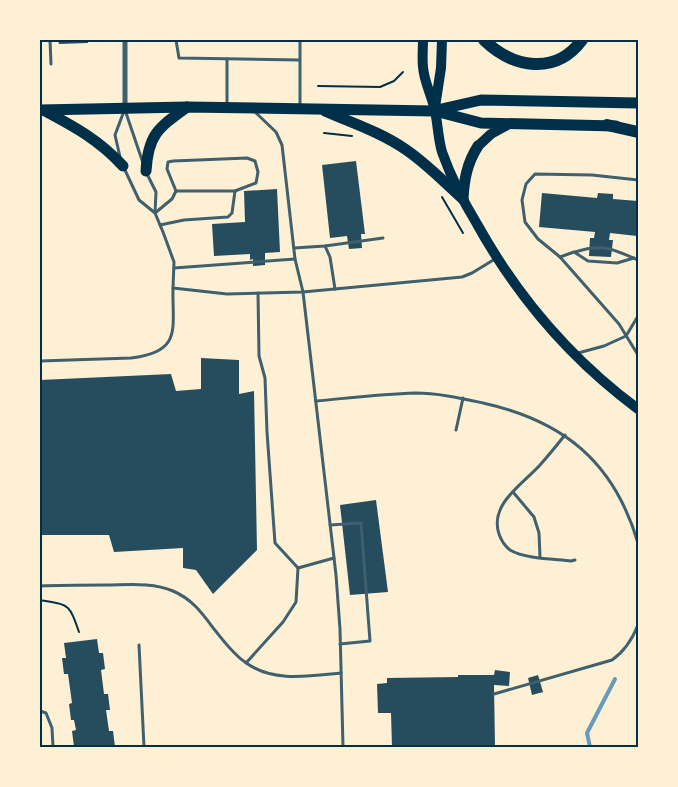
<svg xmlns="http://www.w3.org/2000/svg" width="678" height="787" font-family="Literata,serif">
<rect width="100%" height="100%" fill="#fdf0d5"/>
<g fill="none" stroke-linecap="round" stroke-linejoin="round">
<polyline stroke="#669bbc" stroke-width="4" points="590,747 587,733 615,679"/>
</g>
<g fill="#264d5e">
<polygon points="58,40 88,40 88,43 59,44"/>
<polygon points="356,161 365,234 361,234 362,248 349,249 347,236 330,238 322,165"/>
<polygon points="277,189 280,252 265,253 265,265 253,266 253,259 250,260 250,254 214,256 212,224 245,222 244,191"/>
<polygon points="542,193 597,198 598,193 613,194 613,199 638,201 637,236 610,233 609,240 613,240 611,257 589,256 590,238 594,238 595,232 539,227"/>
<polygon points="201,358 239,360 239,394 254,391 257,550 213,594 196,570 183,568 183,548 114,552 109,535 40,535 40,380 171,374 176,391 201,389"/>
<polygon points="376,500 388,592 350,595 340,505"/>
<polygon points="97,639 99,653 103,653 105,669 101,670 104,694 108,694 110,710 106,710 109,731 113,731 115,747 74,747 72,731 76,730 74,720 71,720 69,704 72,703 68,674 64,674 62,658 66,658 64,643"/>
<polygon points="495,670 510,672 509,686 494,685 495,747 392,747 391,713 378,713 377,684 387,683 387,678 458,677 458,675 494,675"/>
<polygon points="538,675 543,692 532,695 528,678"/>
</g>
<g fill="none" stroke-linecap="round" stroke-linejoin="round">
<g stroke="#003049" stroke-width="2">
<polyline points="318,86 380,87 394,81 403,72"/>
<polyline points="324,133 352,136"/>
<polyline points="442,197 463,233"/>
<path d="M40 600C69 605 69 603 79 632"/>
</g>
<g stroke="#3f606c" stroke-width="3">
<polyline points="50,40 51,64"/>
<polyline points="176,40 179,58 299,60"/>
<polyline points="227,106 227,59"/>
<polyline points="300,106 300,40"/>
<polyline points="125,110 143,163"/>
<polyline points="255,112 276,132 282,145 295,259 303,292 336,575 340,629 343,747"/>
<polyline points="120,157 115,135 124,111"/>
<polygon points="247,158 255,161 258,172 256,183 235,191 176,191 167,169 168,162 173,161"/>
<polyline points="124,168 139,200 155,213 163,232 174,262 173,288 227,294 303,292 462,277 472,273 495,259"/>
<polyline points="147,174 156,192 155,213"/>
<polyline points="638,180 592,175 535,174 526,184 522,200 525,222 538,239 560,257 619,324 638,355"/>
<polyline points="155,213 172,199 176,191"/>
<polyline points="160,225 184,220 228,217 232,213 235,191"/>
<polyline points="325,246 330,257 335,289"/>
<polyline points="294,248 325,246 383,238"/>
<path d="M575 252C602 243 613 249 638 260"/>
<polyline points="560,257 574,252 588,261 617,263 634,258"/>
<polyline points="174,268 295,259"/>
<polyline points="258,293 259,356 265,378 267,432 275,543 298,568 334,558"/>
<polyline points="578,353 604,346 626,336 638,316"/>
<path d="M40 361 131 358C183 352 172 328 173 288"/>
<path d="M316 401C349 398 382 394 415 393 438 393 460 398 483 403 564 421 614 462 638 543"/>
<polyline points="456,430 463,398"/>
<path d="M565 435C557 445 549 455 540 465 523 484 489 504 499 534 501 540 505 546 510 550 525 559 554 559 571 561L575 560"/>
<polyline points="513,492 534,517 539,533 540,557"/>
<polyline points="330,525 361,523 370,641 340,644"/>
<path d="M40 586C62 585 83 585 105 585 127 585 152 582 173 591 192 599 202 613 214 629 223 640 233 654 245 662 272 683 310 676 341 673"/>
<polyline points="139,645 144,747"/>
<polyline points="246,663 283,622 296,602 298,568"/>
<path d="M494 694 612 660C625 651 632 640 638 625"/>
<polyline points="40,711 46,713 52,728 53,747"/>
</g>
<polyline stroke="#3f606c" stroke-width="5" points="125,107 125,40"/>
<g stroke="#003049" stroke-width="10">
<path d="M423 40C423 49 422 58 423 67 424 82 432 96 435 111 438 125 438 138 442 152 451 177 463 201 477 224 517 296 572 360 638 409"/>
<polyline points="435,107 441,68 442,40"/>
<polyline points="478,146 491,134 509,124"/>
</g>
<g stroke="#003049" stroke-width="11">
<polyline points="40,110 187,107 435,111 481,123 616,126"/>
<polyline points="437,110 481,100 638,103"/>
<path d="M45 111C75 127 99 140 123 166"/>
<path d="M325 111C352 123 380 132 405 149 426 163 444 182 463 199"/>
<path d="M146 171C148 135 158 128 187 107"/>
<path d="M463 199C464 180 467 163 478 146"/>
</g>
<g stroke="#003049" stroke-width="12">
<path d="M484 40C513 68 555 76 582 40"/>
<polyline points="607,125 638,132"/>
</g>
</g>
<rect width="678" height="787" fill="none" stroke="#fdf0d5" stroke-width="82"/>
<rect x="41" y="41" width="596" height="705" fill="none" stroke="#003049" stroke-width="2"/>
</svg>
